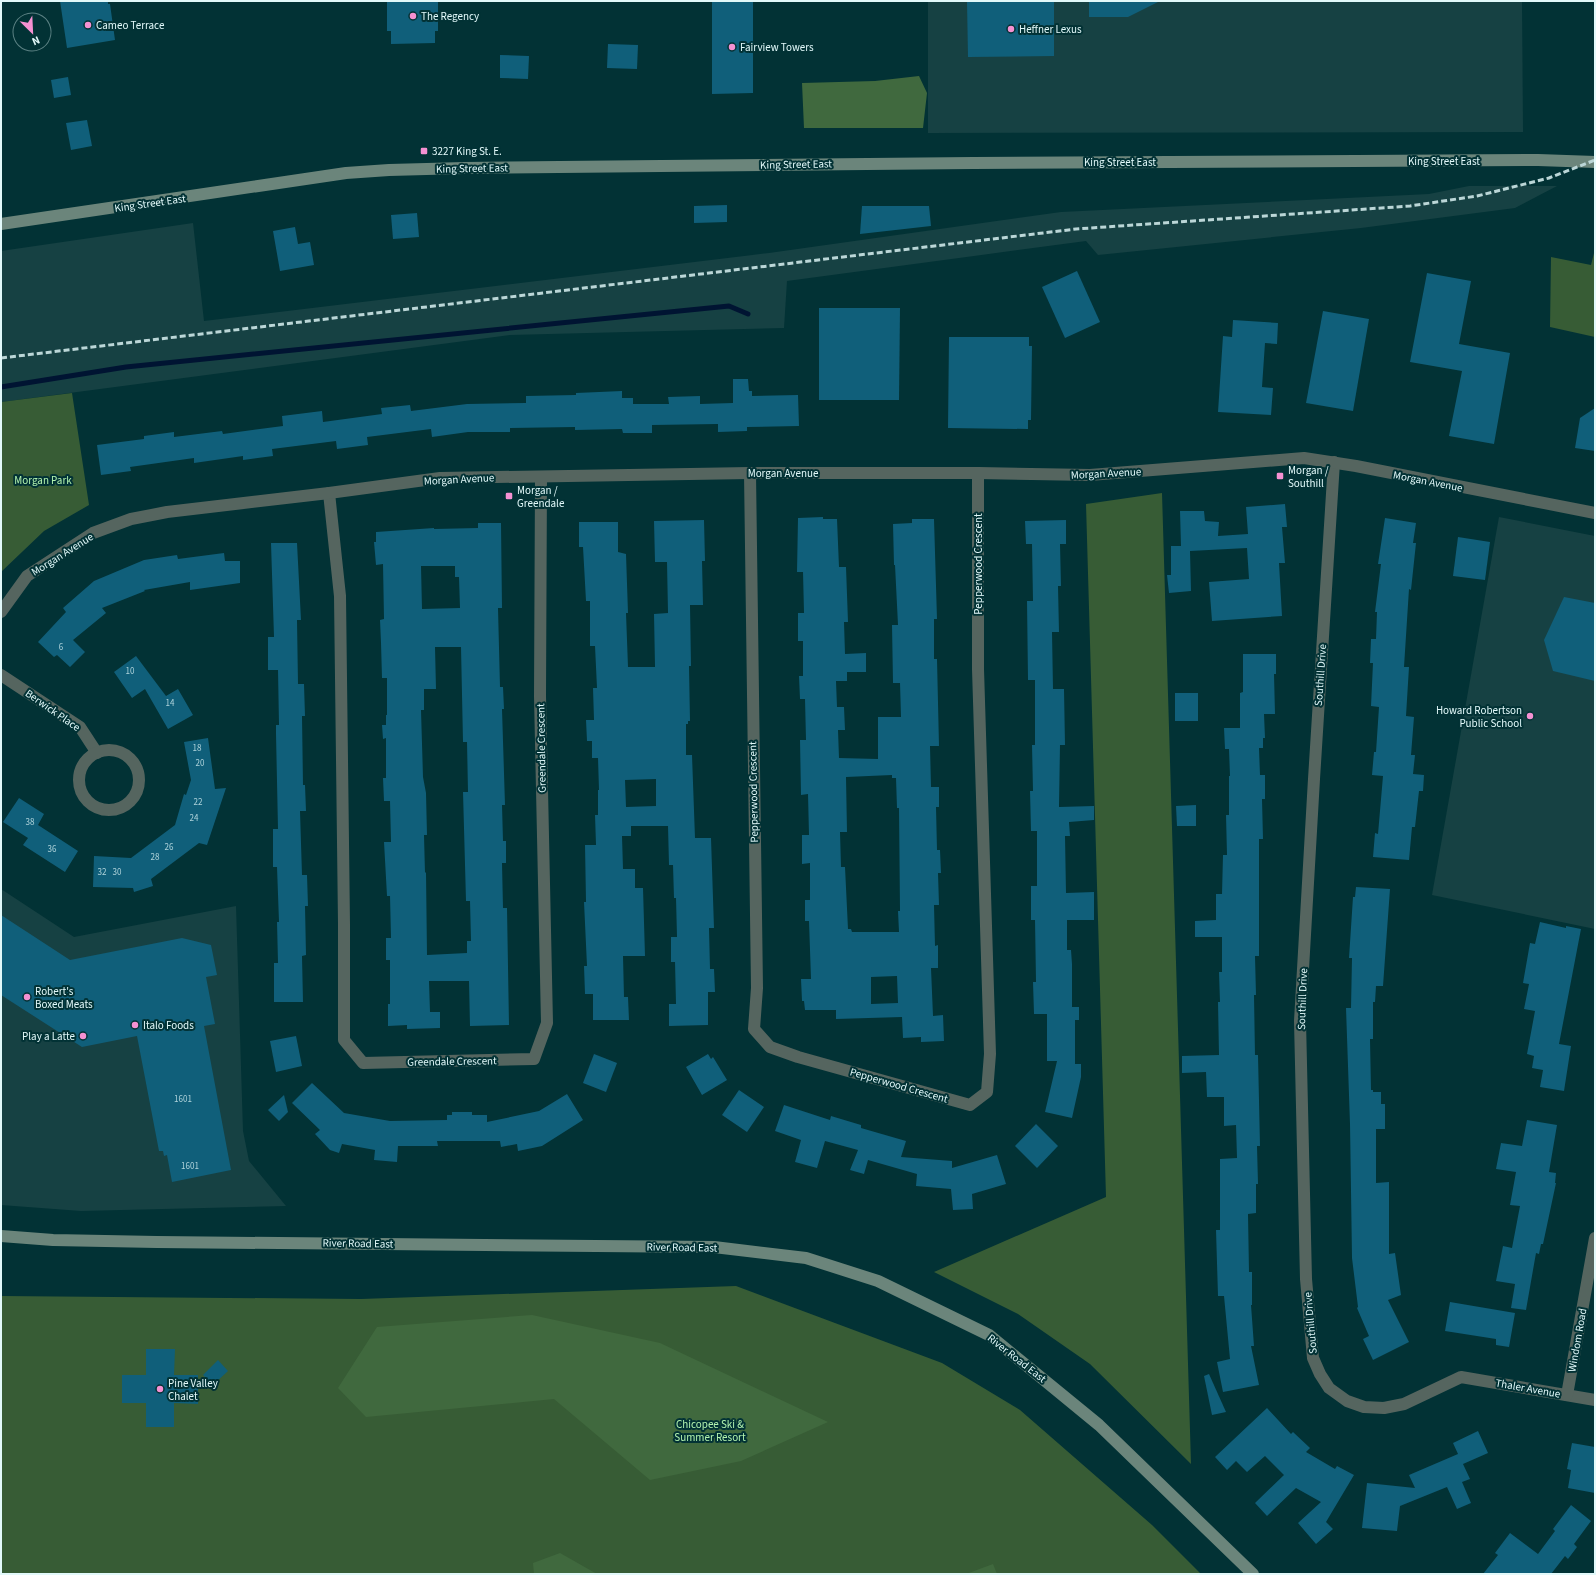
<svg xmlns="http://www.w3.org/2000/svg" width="1596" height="1575" font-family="'Source Sans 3',sans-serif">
<rect width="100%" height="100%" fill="#023235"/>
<g fill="#164143">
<polygon points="928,1 1522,1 1523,132 928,133"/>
<polygon points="1469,186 1557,186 1515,208 1361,228 1098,255 1086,241 787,281 784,328 510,335 1,402 1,251 193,223 204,321 769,253 1061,212 1429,194"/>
<polygon points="1499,517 1595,536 1595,929 1432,895"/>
<polygon points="1,889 74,937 236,906 243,1131 249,1161 286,1206 81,1211 1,1205"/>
</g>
<g fill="#375c35">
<polygon points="1594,253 1595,253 1595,337 1550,327 1551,257 1591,265"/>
<polygon points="72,393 89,505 44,531 1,572 1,402"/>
<polygon points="1162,493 1191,1464 1090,1364 1018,1314 934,1272 1106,1197 1086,504"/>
<polygon points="736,1286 942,1363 1020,1410 1152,1525 1201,1574 1,1574 1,1296 361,1299"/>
</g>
<g fill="#40693e">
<polygon points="919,76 927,93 923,128 804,128 802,83 875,81"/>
<polygon points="532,1315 660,1343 828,1422 741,1461 650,1480 554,1399 366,1417 338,1388 377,1327"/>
<polygon points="560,1553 597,1574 534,1574 533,1563"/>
<polygon points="993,1564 997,1574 966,1574"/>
</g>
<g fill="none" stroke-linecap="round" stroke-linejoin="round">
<polyline stroke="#001432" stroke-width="5" points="1,387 126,367 729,306 748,314"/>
</g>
<g fill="#105f7a" fill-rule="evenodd">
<polygon points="60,1 108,1 108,4 110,4 115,40 67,48"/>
<polygon points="387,1 438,1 438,31 435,31 435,43 391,44 391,31 387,31"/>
<polygon points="712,1 753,1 753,93 712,94"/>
<polygon points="967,1 1054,1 1054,56 968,57"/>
<polygon points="1089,1 1160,1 1128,17 1089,17"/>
<polygon points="608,44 638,45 637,69 607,68"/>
<polygon points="500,55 529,56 528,79 500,78"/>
<polygon points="68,77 71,95 54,98 51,80"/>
<polygon points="87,120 92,146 71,150 66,123"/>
<polygon points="727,205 727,222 694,223 694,206"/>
<polygon points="862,206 929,206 931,226 860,234"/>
<polygon points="417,213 419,237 393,239 391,215"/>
<polygon points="295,227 298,244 310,242 314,265 280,271 273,231"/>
<polygon points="1077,271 1100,322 1065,338 1042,287"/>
<polygon points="1427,273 1471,281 1459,344 1510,353 1494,444 1449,436 1462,371 1410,362"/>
<polygon points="819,308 900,308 899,400 819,400"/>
<polygon points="1323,311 1369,319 1353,411 1306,403"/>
<polygon points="1233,320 1278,323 1277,344 1265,343 1262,387 1273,388 1271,415 1218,412 1223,336 1232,337"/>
<polygon points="949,337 1029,337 1029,346 1032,346 1031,420 1028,420 1028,429 948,428"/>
<polygon points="733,379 748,379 749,391 752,391 752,396 798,395 799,426 747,427 747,431 718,432 718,424 652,425 652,433 623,433 622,429 575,430 575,427 510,428 510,432 468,432 432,437 431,429 367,437 368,445 337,449 336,441 272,449 273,456 243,460 243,456 194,463 194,458 130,467 131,471 101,475 97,445 144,439 144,436 174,432 174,437 222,431 223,434 283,426 282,416 322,411 323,422 382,414 381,408 410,405 411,411 467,404 526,403 526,396 576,395 576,393 622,391 622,398 633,398 633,404 669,404 668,397 700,396 700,404 733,403"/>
<polygon points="1595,408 1595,451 1575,448 1580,418"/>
<polygon points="1285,504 1287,527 1282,527 1285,563 1279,563 1282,616 1212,621 1209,582 1249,579 1247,548 1190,551 1191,591 1169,593 1167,575 1171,575 1171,546 1181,546 1180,511 1204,511 1205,521 1219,522 1218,536 1248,534 1246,507"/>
<path d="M823 517V519H837L839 567H846L848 622H844L845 654 866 653V672H847V681H836L837 707H844L845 730H838L839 758 878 759V717H901L900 683H893L892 625H898L895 565H894L893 524 912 523V519H934L937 619H934V659H937L939 746H930L931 787H939V807H936L937 850H940L941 873H938L939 905H934L935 946 938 945V968H931L933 1016 943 1015 944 1041 921 1042V1037L903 1038 902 1017 836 1019V1010H805L804 1001H802L801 979H811L809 921H805V900H810V863L802 864V835H809L808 794 801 795 800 740H806L805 699H800L799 676H803V641H798V613H804L803 572H797L798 518ZM892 775V778H896L897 808H899L900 911H898L899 932H852L851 929H848L845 867H841L840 832H847L846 777ZM897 976 898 1003 871 1004V977Z"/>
<polygon points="1385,518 1416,523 1413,543 1416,543 1411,590 1409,589 1404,667 1409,667 1406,716 1414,717 1411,755 1415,755 1413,774 1424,775 1423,791 1419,791 1415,827 1412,827 1409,860 1373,857 1375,833 1378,834 1383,776 1372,775 1374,752 1376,752 1379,707 1371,706 1373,663 1370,663 1371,639 1376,639 1377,612 1375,612 1381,564 1378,564"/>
<path d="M704 520 705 561H702L703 605H690L691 666H689L690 721H688V724H686V755H692L695 838H711L714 928H709L710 969H714L715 992H708V1025L669 1026V1004H676L675 962H671V937H677L676 898H674L673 865H669L668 826H631V836H622L623 869H635V888H643L645 956H623L624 997H628L629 1020H593V994H585L584 966H587L584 902H586L585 845H596L595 815H598V790H599L598 758H592V741H587L586 720H594L593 688H597L595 646H590V601H586L583 547H579V522H618V552L626 554 628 613H626L628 667H655L654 614 668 613 667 562H655L654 521ZM656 779V806L626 807 625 780Z"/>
<polygon points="1066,520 1066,544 1060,544 1061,586 1058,586 1059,632 1052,632 1053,689 1064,689 1065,745 1060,745 1059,807 1094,806 1094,820 1069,822 1070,836 1065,836 1066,893 1094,892 1094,920 1067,920 1067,950 1071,950 1072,964 1072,1007 1079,1007 1079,1020 1075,1020 1075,1064 1081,1064 1081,1077 1072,1118 1045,1112 1057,1061 1047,1061 1047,1014 1034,1014 1033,982 1036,982 1035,920 1031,920 1031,886 1037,886 1037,831 1031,831 1030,791 1033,791 1032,745 1035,745 1035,680 1028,680 1027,601 1033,601 1032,544 1026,544 1025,521"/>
<path d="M478 523H501L502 608H498L500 687H503L504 709H502L505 805H502L503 841H506V863H502L503 908H507L509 1025 470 1026 469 981H429L430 1012H440V1028L407 1029V1025L388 1026V1004H390V960H386V938H391L390 896H387L384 842H391L390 801H384L383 778H386V738L383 739 382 725H386V715H387V678H382L381 643 380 620 384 619 383 564 376 565 374 542H376V532L434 528V529L478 528ZM421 566H455V577H459L460 608 422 609ZM435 647H461L463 742H467L468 792H463L466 901H470L471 941H467V953L427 955 426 872 425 873 424 835H427L426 793 423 777 421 710H424V689H436Z"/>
<polygon points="1458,537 1490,542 1485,580 1453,576"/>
<polygon points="271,543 297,543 301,620 297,620 298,684 304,684 305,716 302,716 303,785 305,785 306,811 300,811 302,875 307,875 308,906 305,906 306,955 302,956 303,1002 274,1002 274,963 278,963 277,922 279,922 277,867 273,867 273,829 278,829 276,734 276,725 279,725 278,670 268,670 268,637 274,637"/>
<polygon points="224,553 225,561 240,561 240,583 190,590 190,582 144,590 145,591 102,608 106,613 73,640 85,652 70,667 57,655 54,657 38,642 66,612 63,608 94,581 144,560 177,555 178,559"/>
<polygon points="1564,597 1595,603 1595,681 1553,671 1544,640"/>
<polygon points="1243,654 1276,654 1276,674 1274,674 1275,714 1264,714 1265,738 1263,738 1263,748 1259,748 1260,775 1265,775 1265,799 1262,799 1263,839 1259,839 1259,956 1255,956 1256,995 1254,995 1255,1055 1258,1055 1260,1146 1257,1146 1258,1184 1256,1184 1256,1213 1248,1214 1249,1272 1252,1272 1252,1305 1251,1305 1254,1346 1251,1346 1259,1385 1223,1392 1217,1362 1230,1359 1224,1296 1218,1296 1216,1230 1220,1230 1220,1159 1237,1158 1236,1125 1224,1126 1224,1097 1207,1097 1206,1072 1182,1073 1182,1056 1219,1055 1218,1002 1220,1002 1219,972 1222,972 1222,937 1195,937 1195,921 1216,920 1216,894 1222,894 1223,855 1227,855 1226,815 1229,815 1229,776 1230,776 1229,749 1225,749 1224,728 1240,728 1240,693 1243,692"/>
<polygon points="136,656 166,696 178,689 193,715 168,729 145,689 132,698 114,672"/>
<rect x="1175" y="693" width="23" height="28"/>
<polygon points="208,738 215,789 226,788 207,845 199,843 151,879 153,886 134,892 133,888 93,887 94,856 131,858 175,825 184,794 186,795 191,780 184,742"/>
<polygon points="19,798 44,814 38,825 78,851 65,872 23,845 28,838 3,822"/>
<polygon points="1196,805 1196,826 1177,826 1176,806"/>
<polygon points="1356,887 1390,889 1383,986 1376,986 1375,1002 1373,1002 1373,1039 1370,1039 1371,1090 1373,1090 1373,1092 1381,1092 1381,1104 1385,1104 1385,1129 1376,1129 1376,1183 1389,1182 1389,1254 1395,1253 1401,1295 1388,1300 1409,1342 1373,1360 1363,1339 1369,1336 1357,1308 1358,1307 1352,1258 1350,1124 1346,1008 1351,1008 1352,958 1349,958 1353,897 1355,897"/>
<polygon points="1,915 70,960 182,938 211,945 217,975 206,977 215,1024 204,1026 231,1170 172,1182 167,1155 164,1156 163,1151 159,1151 137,1036 82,1047 1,995"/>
<polygon points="1540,922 1566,928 1566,926 1581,929 1559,1044 1571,1046 1564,1091 1540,1087 1543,1070 1532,1068 1534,1056 1527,1054 1535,1011 1524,1009 1529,984 1523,983 1530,943 1535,944"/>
<polygon points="296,1036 302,1066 276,1072 270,1041"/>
<polygon points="594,1054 617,1063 606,1092 583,1083"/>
<polygon points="708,1054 711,1059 713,1057 727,1080 702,1095 686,1067"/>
<polygon points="312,1083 344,1113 390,1121 447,1120 447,1115 452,1115 452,1112 472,1112 472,1115 487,1115 487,1122 539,1111 567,1094 583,1120 542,1146 518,1151 517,1144 501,1147 500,1141 437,1141 438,1146 398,1146 397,1162 374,1160 375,1150 342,1144 339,1153 330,1150 315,1134 320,1130 292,1103"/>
<polygon points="739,1090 764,1107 747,1132 722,1115"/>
<polygon points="284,1095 288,1112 279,1121 268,1110"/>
<polygon points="784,1105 830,1120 831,1116 861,1125 861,1128 906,1141 901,1157 952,1161 952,1168 997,1155 1006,1184 972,1194 973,1209 953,1210 951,1189 916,1186 917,1174 868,1160 864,1174 850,1170 858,1150 825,1141 817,1168 795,1162 801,1140 775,1131"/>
<polygon points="1527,1120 1557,1125 1549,1172 1556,1173 1555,1183 1556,1183 1543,1244 1541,1244 1539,1254 1536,1253 1526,1310 1511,1308 1515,1284 1496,1281 1503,1246 1512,1248 1520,1206 1510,1205 1516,1172 1496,1169 1501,1143 1522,1146"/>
<polygon points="1036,1124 1058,1146 1037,1168 1015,1146"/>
<polygon points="1450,1302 1515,1313 1509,1347 1496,1345 1496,1339 1445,1331"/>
<polygon points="146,1349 175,1349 174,1375 198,1375 198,1404 174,1403 174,1427 146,1427 146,1403 122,1403 122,1375 146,1375"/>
<polygon points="218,1360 228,1371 213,1385 203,1375"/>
<polygon points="1209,1374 1226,1412 1212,1415 1204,1376"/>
<polygon points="1267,1408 1291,1434 1293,1432 1310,1448 1306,1452 1335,1469 1337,1466 1354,1475 1326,1522 1333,1529 1316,1544 1298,1523 1321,1502 1296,1488 1267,1516 1255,1503 1284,1475 1265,1456 1247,1472 1236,1461 1227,1470 1215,1457"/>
<polygon points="1478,1431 1488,1453 1463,1464 1470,1479 1462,1482 1471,1503 1457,1509 1447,1487 1400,1506 1397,1531 1362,1528 1367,1483 1415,1488 1409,1475 1458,1454 1453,1443"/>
<polygon points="1572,1443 1595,1447 1595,1493 1568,1488 1571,1470 1567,1469"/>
<polygon points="1571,1505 1591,1521 1574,1544 1577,1547 1568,1559 1565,1556 1551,1574 1483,1574 1498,1555 1495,1553 1510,1533 1538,1554 1555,1531 1553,1529"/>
</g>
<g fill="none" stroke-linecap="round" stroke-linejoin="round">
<g stroke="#55655f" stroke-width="12">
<polyline points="1334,462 1314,779 1300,1021 1306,1279 1313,1358 1320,1374 1329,1388 1347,1401 1364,1407 1384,1408 1404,1404 1461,1377 1595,1400"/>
<polyline points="750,473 757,988 754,1029 770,1047 798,1057 970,1105 987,1092 990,1054 978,669 978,473"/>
<polyline points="329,493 340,596 344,924 344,1040 363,1063 534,1059 547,1023 540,696 541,477"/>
<polyline points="1,612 27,576 93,533 131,519 167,512 329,493 440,478 750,473 978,473 1090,475 1304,458 1356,466 1595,513"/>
<polyline points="1,675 80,727 97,753"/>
<circle cx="109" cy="780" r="30"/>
<polyline points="1567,1395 1595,1238"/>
</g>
<g stroke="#6b857b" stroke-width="12">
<polyline points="1,224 346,173 389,170 464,168 973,163 1538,160 1595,162"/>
<polyline points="1,1236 53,1240 157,1242 714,1247 806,1258 878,1281 989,1335 1099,1425 1253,1574"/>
</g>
<polyline stroke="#bbd6d7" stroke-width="3" stroke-dasharray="6 3" stroke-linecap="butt" points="1,358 1076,229 1410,206 1477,196 1549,178 1595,160"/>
</g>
<g fill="#f591d2" stroke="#023235" stroke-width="1.5">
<circle cx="413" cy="16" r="4"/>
<circle cx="88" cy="25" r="4"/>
<circle cx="1011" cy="29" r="4"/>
<circle cx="732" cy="47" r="4"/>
<rect x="420" y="147" width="8" height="8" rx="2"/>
<rect x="1276" y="472" width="8" height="8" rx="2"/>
<rect x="505" y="492" width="8" height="8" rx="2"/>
<circle cx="1530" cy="716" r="4"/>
<circle cx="27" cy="997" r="4"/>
<circle cx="135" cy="1025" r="4"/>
<circle cx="83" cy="1036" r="4"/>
<circle cx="160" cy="1389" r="4"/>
</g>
<g text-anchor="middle" stroke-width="4" stroke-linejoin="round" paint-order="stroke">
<g font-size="9" fill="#aed2da">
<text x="61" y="650">6</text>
<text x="130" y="674">10</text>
<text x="170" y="706">14</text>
<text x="197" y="751">18</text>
<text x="200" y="766">20</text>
<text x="198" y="805">22</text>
<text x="194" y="821">24</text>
<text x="30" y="825">38</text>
<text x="169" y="850">26</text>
<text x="52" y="852">36</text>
<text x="155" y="860">28</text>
<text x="102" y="875">32</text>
<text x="117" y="875">30</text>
<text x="183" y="1102">1601</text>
<text x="190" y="1169">1601</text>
</g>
<g font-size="11" fill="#e2f9fa" stroke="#023235" text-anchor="start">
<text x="421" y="20">The Regency</text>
<text x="96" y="29">Cameo Terrace</text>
<text x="1019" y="33">Heffner Lexus</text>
<text x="740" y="51">Fairview Towers</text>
<text x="432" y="155">3227 King St. E.</text>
<text x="1288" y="474">Morgan /<tspan x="1288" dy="13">Southill</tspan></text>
<text x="517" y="494">Morgan /<tspan x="517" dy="13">Greendale</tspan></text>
<text x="1522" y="714" text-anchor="end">Howard Robertson<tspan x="1522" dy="13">Public School</tspan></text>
<text x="35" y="995">Robert's<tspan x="35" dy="13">Boxed Meats</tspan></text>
<text x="143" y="1029">Italo Foods</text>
<text x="75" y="1040" text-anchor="end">Play a Latte</text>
<text x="168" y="1387">Pine Valley<tspan x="168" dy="13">Chalet</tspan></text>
</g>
<g font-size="11" fill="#e2f9fa" stroke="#023235">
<text x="1444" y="165">King Street East</text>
<text x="1120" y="166">King Street East</text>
<text transform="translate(796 164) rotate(-1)" y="4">King Street East</text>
<text transform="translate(472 168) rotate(-1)" y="4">King Street East</text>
<text transform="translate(150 203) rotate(-8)" y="4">King Street East</text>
<text x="783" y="477">Morgan Avenue</text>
<text transform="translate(1106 473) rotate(-3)" y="4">Morgan Avenue</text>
<text transform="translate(459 479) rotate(-3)" y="4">Morgan Avenue</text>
<text transform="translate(1428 481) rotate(11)" y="4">Morgan Avenue</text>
<text transform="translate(62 554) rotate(-32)" y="4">Morgan Avenue</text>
<text transform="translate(978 564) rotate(-90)" y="4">Pepperwood Crescent</text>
<text transform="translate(1320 675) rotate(-86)" y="4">Southill Drive</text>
<text transform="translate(53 710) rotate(35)" y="4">Berwick Place</text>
<text transform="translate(541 748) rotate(-91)" y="4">Greendale Crescent</text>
<text transform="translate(753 792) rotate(-91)" y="4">Pepperwood Crescent</text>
<text transform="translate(1302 999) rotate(-88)" y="4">Southill Drive</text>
<text transform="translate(452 1061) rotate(-1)" y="4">Greendale Crescent</text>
<text transform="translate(899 1085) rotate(16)" y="4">Pepperwood Crescent</text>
<text transform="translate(358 1243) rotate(1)" y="4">River Road East</text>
<text transform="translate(682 1247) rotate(1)" y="4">River Road East</text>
<text transform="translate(1310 1323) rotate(-95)" y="4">Southill Drive</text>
<text transform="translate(1577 1340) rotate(-80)" y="4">Windom Road</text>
<text transform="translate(1017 1358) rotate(38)" y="4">River Road East</text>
<text transform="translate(1528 1388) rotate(10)" y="4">Thaler Avenue</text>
</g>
<g font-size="11" fill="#b3f3ae" stroke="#023235">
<text x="43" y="484">Morgan Park</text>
<text x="710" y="1428">Chicopee Ski &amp;<tspan x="710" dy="13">Summer Resort</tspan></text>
</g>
</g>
<rect width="1596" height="1575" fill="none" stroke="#e2f9fa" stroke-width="4"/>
<g transform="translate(32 32) rotate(156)"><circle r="19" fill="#023235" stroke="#5c8284"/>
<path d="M0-3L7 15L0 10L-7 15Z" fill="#f591d2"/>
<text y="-6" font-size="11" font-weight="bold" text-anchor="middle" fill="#e2f9fa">N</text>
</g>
</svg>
